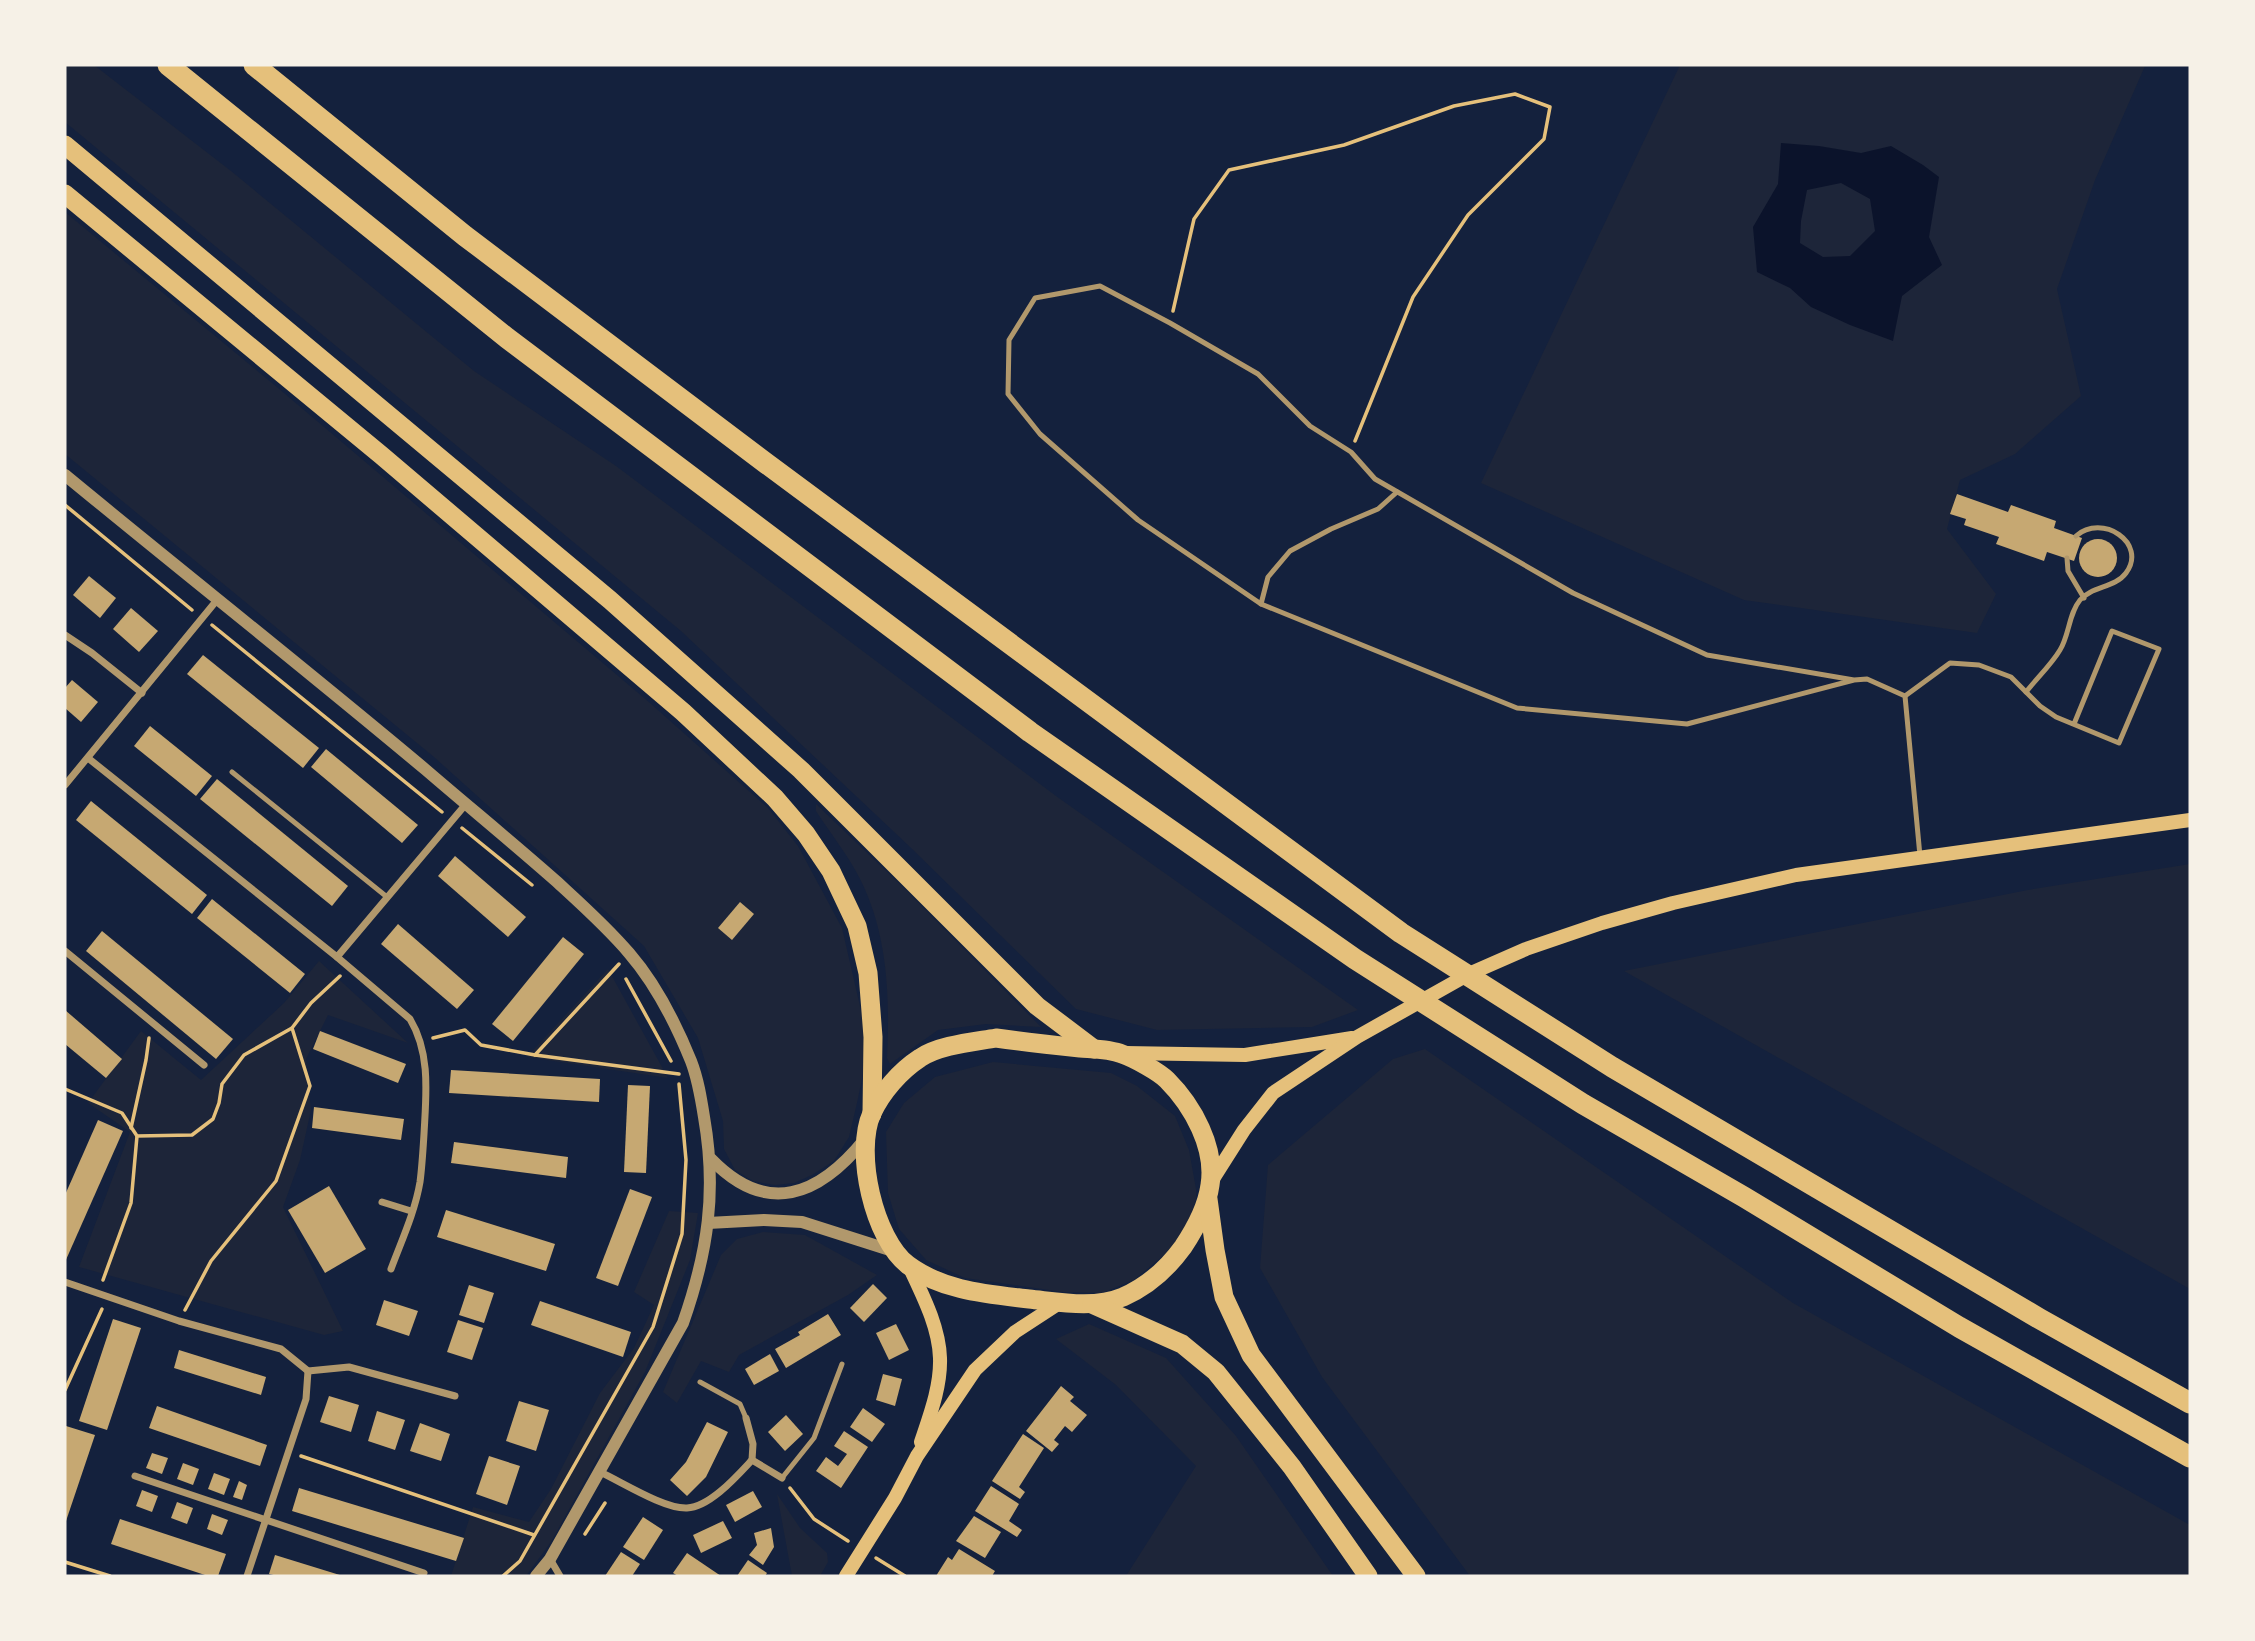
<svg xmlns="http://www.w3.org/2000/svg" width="2255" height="1641" font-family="'Nunito Sans',sans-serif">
<rect width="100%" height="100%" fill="#14213d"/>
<g fill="#1d2539">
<polygon points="65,65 94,65 231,171 474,371 616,466 1056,796 1358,1010 1312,1027 1157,1030 1076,1009 909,846 681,631 65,122"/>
<polygon points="1680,65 2145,66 2095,180 2057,289 2081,396 2015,454 1960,480 1947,529 1996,594 1977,633 1744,600 1481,483"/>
<polygon points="65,212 278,388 650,703 768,808 798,846 842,928 862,1015 864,1046 863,1074 857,1103 849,1137 834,1161 812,1175 794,1183 775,1185 753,1181 735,1170 724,1149 723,1121 698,1038 644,946 434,757 65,454"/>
<path d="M816 804 903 887 1041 1027 986 1024 938 1030 890 1064 887 1058C890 998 888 934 860 879 848 855 830 833 816 811Z"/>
<polygon points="2190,864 2190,1289 1624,971 2028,890"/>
<polygon points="319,961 408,1043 328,1015 306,1059 311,1110 300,1160 283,1207 343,1331 324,1335 79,1267 130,1132 88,1103 141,1031 201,1080 284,1003"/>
<polygon points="608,969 668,1078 527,1057"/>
<polygon points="1425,1049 1793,1303 2190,1525 2190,1576 1470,1576 1322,1377 1260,1268 1268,1165 1393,1059"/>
<polygon points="993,1062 1111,1073 1137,1086 1175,1116 1189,1150 1196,1189 1196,1200 1189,1220 1170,1250 1134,1280 1102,1293 1063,1292 965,1278 926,1260 899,1229 888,1193 886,1132 904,1103 935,1077"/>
<polygon points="669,1211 698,1213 690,1260 645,1372 551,1542 526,1576 451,1576 473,1507 529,1522 551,1489 600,1393 634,1348 654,1305 634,1292"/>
<polygon points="763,1232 805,1235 877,1275 848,1295 739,1355 729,1372 701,1361 677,1403 663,1392 721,1255 737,1239"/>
<polygon points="1089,1324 1166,1358 1236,1436 1333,1576 1126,1576 1196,1466 1116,1385 1056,1339"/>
<polygon points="777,1494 800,1528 827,1553 828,1562 820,1576 792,1576"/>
</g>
<path fill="#0b132b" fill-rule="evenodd" d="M1781 143 1819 146 1861 153 1891 146 1923 165 1939 177 1929 237 1942 265 1902 296 1893 341 1850 325 1811 307 1790 288 1757 272 1753 227 1778 184ZM1841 183 1870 199 1875 231 1850 256 1823 257 1800 243 1801 221 1807 190Z"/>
<g fill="#c6a872">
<polygon points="1957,494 2008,512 2011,505 2056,521 2054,528 2082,538 2074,561 2047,552 2044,561 1996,544 1999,537 1964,525 1966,519 1950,514"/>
<circle cx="2098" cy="558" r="19"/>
<polygon points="89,576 116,598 100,618 73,595"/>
<polygon points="131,608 158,631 139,652 113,629"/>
<polygon points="203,655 319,748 303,768 187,674"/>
<polygon points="72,680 98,702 81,722 65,708 65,688"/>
<polygon points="150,726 212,776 196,796 134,746"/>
<polygon points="326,749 418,825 402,843 311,767"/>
<polygon points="217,779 348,886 332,906 200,799"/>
<polygon points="91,801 207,895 192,914 76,820"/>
<polygon points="455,856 526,917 508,937 438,876"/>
<polygon points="212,899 305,974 290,993 197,918"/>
<polygon points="740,902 754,914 732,940 718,928"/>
<polygon points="398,924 474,990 457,1009 381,944"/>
<polygon points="102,931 233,1039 216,1059 86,951"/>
<polygon points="563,937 584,954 513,1041 492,1024"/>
<polygon points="65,1010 122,1059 106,1078 65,1044"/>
<polygon points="320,1031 406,1064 398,1083 313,1049"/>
<polygon points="451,1070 600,1079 599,1102 449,1093"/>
<polygon points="628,1085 650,1086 646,1173 624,1172"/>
<polygon points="314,1107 404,1119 401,1140 312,1128"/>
<polygon points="98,1120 123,1131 65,1262 65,1195"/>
<polygon points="454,1142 568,1157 566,1178 451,1163"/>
<polygon points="329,1186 366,1249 325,1273 288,1210"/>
<polygon points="630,1189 652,1197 618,1286 596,1278"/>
<polygon points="446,1210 555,1244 546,1271 437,1237"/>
<polygon points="873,1284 887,1298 864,1322 850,1308"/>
<polygon points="469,1285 494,1293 484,1323 459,1315"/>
<polygon points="384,1300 418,1311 409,1336 376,1325"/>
<polygon points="540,1301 631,1332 623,1357 531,1325"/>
<polygon points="828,1314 841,1335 786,1368 775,1349 800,1335 798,1332"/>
<polygon points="113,1319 141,1328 107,1430 79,1421"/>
<polygon points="458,1320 483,1328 472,1360 447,1352"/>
<polygon points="896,1324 909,1350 889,1360 876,1333"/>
<polygon points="179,1350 266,1377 261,1395 174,1368"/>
<polygon points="770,1354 779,1371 754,1385 745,1369"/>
<polygon points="883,1374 902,1379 895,1406 876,1400"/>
<polygon points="1061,1386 1074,1397 1070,1401 1087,1415 1072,1432 1065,1426 1054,1440 1059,1444 1052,1452 1026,1431"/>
<polygon points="329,1396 359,1405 351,1432 320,1422"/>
<polygon points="519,1401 549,1410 536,1451 506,1441"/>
<polygon points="157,1406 267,1445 260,1466 149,1428"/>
<polygon points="863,1408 885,1424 872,1442 850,1427"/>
<polygon points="377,1411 405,1420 395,1450 368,1441"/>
<polygon points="786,1415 803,1434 785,1451 768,1432"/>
<polygon points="707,1422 728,1432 706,1477 687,1496 670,1480 686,1462"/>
<polygon points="420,1423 450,1434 441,1461 410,1451"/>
<polygon points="66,1426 95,1435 65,1524 65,1431"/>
<polygon points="844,1431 868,1447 841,1488 816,1471 826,1457 838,1466 847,1454 834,1446"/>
<polygon points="1023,1434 1044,1448 1019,1487 1025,1492 1020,1499 992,1481"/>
<polygon points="152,1453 168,1458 162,1474 146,1468"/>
<polygon points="489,1456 520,1466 507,1505 476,1494"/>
<polygon points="183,1463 199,1469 193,1485 177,1479"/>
<polygon points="214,1473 230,1479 224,1495 208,1489"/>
<polygon points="239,1481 247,1485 242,1500 233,1497"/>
<polygon points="991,1486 1019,1504 1009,1521 1022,1530 1017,1537 975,1511"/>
<polygon points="299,1488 464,1538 456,1561 292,1511"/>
<polygon points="142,1490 158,1496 152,1512 136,1506"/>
<polygon points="753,1491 762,1507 735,1522 726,1505"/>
<polygon points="177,1502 193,1508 187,1524 171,1518"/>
<polygon points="212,1514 228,1520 222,1535 207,1529"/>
<polygon points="974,1516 1001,1532 985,1558 956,1541"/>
<polygon points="643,1517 663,1530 644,1560 623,1547"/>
<polygon points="120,1519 226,1554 218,1576 208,1576 111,1544"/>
<polygon points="723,1521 732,1538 701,1553 693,1535"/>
<polygon points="771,1528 774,1547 763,1565 749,1555 757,1545 754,1533"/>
<polygon points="959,1549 995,1571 992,1576 936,1576 948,1557 952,1560"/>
<polygon points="621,1552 640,1564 632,1576 605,1576"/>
<polygon points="687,1553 721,1576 678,1576 673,1573"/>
<polygon points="275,1555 343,1576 278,1576 269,1574"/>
<polygon points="748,1560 767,1573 765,1576 737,1576"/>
</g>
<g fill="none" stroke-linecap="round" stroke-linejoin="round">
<g stroke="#e5c07b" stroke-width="3.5">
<polyline points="1173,311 1194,219 1229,170 1344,145 1454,106 1515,94 1550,107 1544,139 1468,215 1413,297 1355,441"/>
<polyline points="65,505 192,610"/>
<polyline points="212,625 442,812"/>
<polyline points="462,828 532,885"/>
<polyline points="626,979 671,1061"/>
<polyline points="433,1038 465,1030 481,1045 535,1055 679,1074"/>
<polyline points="535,1055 619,964"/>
<polyline points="65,1089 122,1113 137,1136"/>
<polyline points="131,1128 146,1060 149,1038"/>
<polyline points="103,1280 131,1203 137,1136 192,1135 213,1119 219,1103 222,1084 244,1055 292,1028"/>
<polyline points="185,1310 211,1261 276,1181 310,1086 292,1028 311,1003 340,976"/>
<polyline points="65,1390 102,1309"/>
<polyline points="301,1456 534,1535"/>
<polyline points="790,1488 814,1519 848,1541"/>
<polyline points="585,1534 605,1503"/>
<polyline points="876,1558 905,1576"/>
<polyline points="65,1562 110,1576"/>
<polyline points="503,1576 520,1561 653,1327 682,1234 686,1160 679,1084"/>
</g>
<g stroke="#b1986c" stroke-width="5">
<polyline points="2067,558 2068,571 2084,598"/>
<polyline points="1261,604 1268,577 1290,551 1331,529 1378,509 1397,492"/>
<polyline points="1854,680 1707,655 1573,593 1375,479 1351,452 1310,426 1258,374 1170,323 1100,286 1035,298 1009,340 1008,394 1040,434 1138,520 1261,604 1517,708 1687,724 1854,680 1867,679 1905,696 1920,856"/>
<path d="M2026 692C2037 678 2051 665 2060 650 2069 636 2069 613 2080 600 2092 586 2115 588 2126 573 2148 543 2102 513 2076 536"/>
<polyline points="1905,696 1950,663 1979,665 2011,677 2040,706 2056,717 2119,743 2159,649 2112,631 2074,724"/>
<polyline points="232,772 387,897"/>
<polyline points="700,1382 740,1404 746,1418"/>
<polyline points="782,1478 814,1438 842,1364"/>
</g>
<g stroke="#b1986c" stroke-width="7">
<polyline points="65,635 92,653 142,693"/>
<polyline points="88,758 337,957 466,804"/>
<polyline points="65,785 217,600"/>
<polyline points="65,951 204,1065"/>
<path d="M337 957 410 1019C431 1054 426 1095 424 1134 423 1150 422 1167 420 1182 415 1212 401 1242 391 1269"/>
<polyline points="382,1202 411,1211"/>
<polyline points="65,1282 179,1321 281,1349 308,1371 349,1367 455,1396"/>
<polyline points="746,1418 753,1444 752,1460"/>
<path d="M600 1472C622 1482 664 1509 687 1508 710 1507 737 1476 752 1460L782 1478"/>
<polyline points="135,1476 424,1573"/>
<polyline points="550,1559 560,1576"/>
<polyline points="247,1576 306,1399 308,1371"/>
</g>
<g stroke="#b1986c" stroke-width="12">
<path d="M65 475C185 574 307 670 426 770 469 807 513 843 556 881 581 904 607 927 629 953 655 983 676 1024 691 1061 698 1079 701 1098 704 1117 717 1191 708 1252 683 1323L550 1559 536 1576"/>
<path d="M711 1159C767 1217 819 1196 865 1139"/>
<polyline points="708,1223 764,1220 802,1222 893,1251"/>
</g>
<g stroke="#e5c07b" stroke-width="14">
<polyline points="1125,1053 1245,1055 1352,1038"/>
<polyline points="1211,1182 1244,1130 1273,1093 1357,1037 1469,974 1526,949 1602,923 1673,903 1796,875 2190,820"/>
<path d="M909 1266C922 1294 939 1326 940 1358 941 1386 930 1415 921 1442"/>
<polyline points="846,1576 895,1498 917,1456 975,1370 1015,1332 1061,1302"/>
</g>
<g stroke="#e5c07b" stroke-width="19">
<polyline points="65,145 610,600 801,770 1037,1006 1094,1049"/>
<polyline points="65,194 381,455 683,712 775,798 806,834 831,871 857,926 868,973 873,1037 872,1114"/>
<path d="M996 1038C1024 1042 1052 1045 1080 1048 1093 1049 1110 1049 1122 1054 1134 1058 1159 1072 1167 1080 1193 1106 1216 1148 1210 1185 1207 1207 1195 1229 1183 1247 1167 1269 1148 1286 1123 1297 1094 1309 1059 1302 1029 1299 987 1294 943 1291 908 1265 874 1239 854 1152 872 1113 882 1092 900 1071 920 1058 939 1045 973 1042 996 1038Z"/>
<polyline points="1208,1199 1215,1250 1224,1297 1251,1355 1416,1576"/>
<polyline points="1092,1304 1182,1344 1216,1372 1292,1467 1368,1576"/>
</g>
<g stroke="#e5c07b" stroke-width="21">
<polyline points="168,65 507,338 1030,732 1355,959 1583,1104 1744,1197 1959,1327 2190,1457"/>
<polyline points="254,65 465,236 767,464 1401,933 1612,1067 2040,1319 2190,1403"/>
</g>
</g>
<rect width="2255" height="1641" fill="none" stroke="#f6f1e7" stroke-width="133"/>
</svg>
